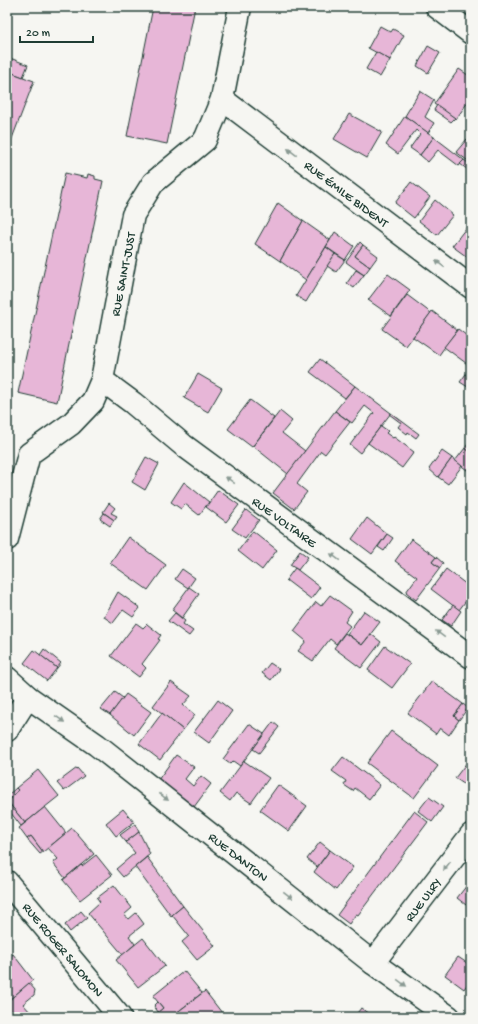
<svg xmlns="http://www.w3.org/2000/svg" width="478" height="1024" font-family="'Gochi Hand',sans-serif">
<rect width="100%" height="100%" fill="#f6f6f2"/>
<filter id="ink" filterUnits="userSpaceOnUse"><feTurbulence type="fractalNoise" baseFrequency=".025" numOctaves="2"/><feDisplacementMap in="SourceGraphic" scale="8" xChannelSelector="R" yChannelSelector="G"/><feConvolveMatrix kernelMatrix="1 2 1 2 8 2 1 2 1" color-interpolation-filters="sRGB"/></filter>
<g filter="url(#ink)">
<g fill="#e7b6d7" stroke="#1f3d34">
<polygon points="153,7 195,7 167,144 127,136"/>
<polygon points="380,26 391,32 393,29 404,35 390,60 368,48"/>
<polygon points="428,46 440,53 428,73 417,66"/>
<polygon points="376,52 390,60 380,77 366,69"/>
<polygon points="10,58 28,65 23,77 7,71 7,65"/>
<polygon points="459,69 471,77 471,100 470,99 456,119 434,104"/>
<polygon points="7,71 34,81 8,149 7,148"/>
<polygon points="420,91 434,100 425,117 434,123 428,133 405,116"/>
<polygon points="437,105 455,118 451,122 434,110"/>
<polygon points="349,114 382,132 367,158 334,139"/>
<polygon points="405,116 434,137 420,155 410,148 420,134 416,130 398,154 386,145"/>
<polygon points="434,137 464,160 459,166 438,150 428,162 420,155"/>
<polygon points="467,139 471,142 471,163 456,152"/>
<polygon points="464,160 471,165 471,172 460,164"/>
<polygon points="65,173 87,178 88,174 95,176 95,179 103,181 57,402 18,393"/>
<polygon points="411,182 430,197 414,218 395,203"/>
<polygon points="435,200 453,215 437,235 419,221"/>
<polygon points="278,203 303,221 280,261 255,244"/>
<polygon points="303,221 330,240 306,280 280,261"/>
<polygon points="466,228 471,232 470,259 452,246"/>
<polygon points="335,232 354,246 345,260 326,247"/>
<polygon points="360,242 363,245 355,256 370,267 364,275 346,262"/>
<polygon points="363,245 378,256 370,267 355,256"/>
<polygon points="326,247 335,254 306,302 296,296"/>
<polygon points="335,254 345,260 336,272 327,266"/>
<polygon points="356,270 364,275 354,288 347,283"/>
<polygon points="388,274 410,290 391,316 368,300"/>
<polygon points="407,295 431,313 406,346 382,329"/>
<polygon points="432,311 457,330 439,355 413,337"/>
<polygon points="458,329 471,339 471,364 470,366 444,347"/>
<polygon points="320,359 355,386 345,398 310,372"/>
<polygon points="471,367 471,389 460,382"/>
<polygon points="198,374 222,388 208,412 184,398"/>
<polygon points="355,386 391,413 360,453 350,445 374,413 365,406 352,423 335,411"/>
<polygon points="250,400 274,418 252,447 228,429"/>
<polygon points="280,411 292,421 282,433 305,451 288,474 253,446"/>
<polygon points="335,411 350,422 325,454 321,451 297,484 307,492 294,509 273,493"/>
<polygon points="391,413 419,434 416,438 408,432 407,434 398,427 401,423 389,414"/>
<polygon points="381,426 388,431 386,433 393,438 394,437 414,452 402,468 368,443"/>
<polygon points="471,440 471,453 465,448"/>
<polygon points="465,448 471,453 471,473 455,461"/>
<polygon points="442,451 452,458 438,477 429,469"/>
<polygon points="146,457 159,464 145,490 132,482"/>
<polygon points="452,458 462,466 448,484 438,477"/>
<polygon points="184,482 209,502 199,515 185,504 181,509 171,502"/>
<polygon points="218,490 239,505 226,522 206,507"/>
<polygon points="109,503 115,508 111,513 117,516 114,520 103,512"/>
<polygon points="246,510 259,520 245,538 232,529"/>
<polygon points="104,513 114,520 110,526 100,519"/>
<polygon points="367,518 387,534 372,554 352,539"/>
<polygon points="253,531 277,550 262,570 238,551"/>
<polygon points="387,534 393,538 384,551 378,547"/>
<polygon points="128,537 166,565 148,590 110,563"/>
<polygon points="411,539 436,557 432,562 440,568 416,600 406,592 417,577 395,561"/>
<polygon points="300,551 308,557 298,570 290,565"/>
<polygon points="436,557 443,563 440,568 432,562"/>
<polygon points="295,568 320,587 311,599 286,580"/>
<polygon points="182,569 195,578 188,588 175,579"/>
<polygon points="446,569 471,588 471,594 459,610 431,589"/>
<polygon points="189,587 199,594 182,618 172,610"/>
<polygon points="118,592 140,608 133,617 123,610 113,623 104,617"/>
<polygon points="330,595 352,611 345,622 350,626 336,644 330,639 313,661 298,651 306,641 294,631 316,602 321,606"/>
<polygon points="453,605 461,611 451,626 442,620"/>
<polygon points="364,611 380,622 362,645 347,634"/>
<polygon points="175,613 185,621 183,624 193,631 189,636 168,621"/>
<polygon points="136,623 143,628 147,624 161,635 158,639 160,640 142,664 146,668 139,677 111,656"/>
<polygon points="345,633 362,645 371,634 381,642 361,668 334,648"/>
<polygon points="385,646 410,664 392,688 368,670"/>
<polygon points="44,649 61,663 57,668 40,655"/>
<polygon points="34,650 57,668 47,681 24,663"/>
<polygon points="270,663 279,669 271,680 262,673"/>
<polygon points="432,681 463,704 454,716 459,720 449,735 440,728 436,734 408,713"/>
<polygon points="171,682 191,696 183,705 195,715 183,730 153,706"/>
<polygon points="115,692 123,698 110,715 101,709"/>
<polygon points="126,694 151,712 134,735 110,715"/>
<polygon points="218,700 232,711 209,743 194,732"/>
<polygon points="463,704 468,708 459,720 454,716"/>
<polygon points="162,713 183,730 160,760 139,744"/>
<polygon points="273,722 279,727 259,753 253,749"/>
<polygon points="249,724 264,734 240,766 233,761 230,764 223,759"/>
<polygon points="391,731 438,766 414,798 367,763"/>
<polygon points="176,755 194,767 185,779 193,786 201,776 211,784 194,807 158,780"/>
<polygon points="343,757 380,785 369,799 355,788 353,791 344,785 346,781 332,771"/>
<polygon points="471,757 471,789 455,778"/>
<polygon points="244,761 269,778 251,803 236,793 230,801 220,793"/>
<polygon points="77,768 84,776 64,791 57,783"/>
<polygon points="38,770 59,796 25,823 8,802 18,790 16,788"/>
<polygon points="278,785 307,806 289,831 260,810"/>
<polygon points="16,788 18,790 8,802 25,823 21,826 7,808 7,796"/>
<polygon points="429,797 443,807 432,822 418,811"/>
<polygon points="45,807 66,833 43,852 31,836 27,839 19,828"/>
<polygon points="123,809 134,822 116,836 106,823"/>
<polygon points="414,811 428,822 358,915 356,914 349,924 337,915"/>
<polygon points="135,824 139,832 126,842 120,835"/>
<polygon points="72,828 94,854 65,878 53,863 58,859 48,848"/>
<polygon points="139,832 150,854 123,877 116,869 135,853 126,842"/>
<polygon points="31,836 43,852 40,854 27,839"/>
<polygon points="320,842 330,850 317,867 307,859"/>
<polygon points="330,850 353,867 336,890 314,872"/>
<polygon points="96,855 112,875 80,900 63,880 81,865 82,866"/>
<polygon points="147,857 183,906 171,916 135,867"/>
<polygon points="471,880 471,900 466,905 457,898"/>
<polygon points="114,885 132,908 124,915 129,919 136,913 144,924 129,936 135,944 123,955 88,913 100,902 97,898"/>
<polygon points="183,906 215,946 197,960 182,942 189,936 172,915"/>
<polygon points="81,911 87,918 70,932 65,925"/>
<polygon points="143,938 165,966 138,987 116,960"/>
<polygon points="13,954 33,980 8,1001 7,959"/>
<polygon points="458,957 467,963 471,957 471,979 464,989 445,975"/>
<polygon points="184,971 202,993 171,1017 163,1017 158,1012 163,1008 153,996"/>
<polygon points="29,983 35,990 34,995 23,1004 31,1013 26,1017 7,1017 7,1002"/>
<polygon points="205,991 222,1013 217,1017 171,1017"/>
<polygon points="158,1002 163,1008 158,1012 154,1006"/>
<polygon points="361,1008 373,1017 354,1017"/>
</g>
<g fill="none" stroke-linecap="round" stroke-linejoin="round">
<defs>
<g id="minor">
<polyline points="437,7 471,33"/>
<polyline points="222,99 471,287"/>
<polyline points="102,380 133,403 183,445 471,657"/>
<polyline points="7,539 29,454 71,424 93,401 102,380 133,215 153,183 205,140 222,99 240,7"/>
<polyline points="7,678 28,697 97,745 373,963 449,1017"/>
<polyline points="7,730 28,697"/>
<polyline points="7,882 120,1017"/>
<polyline points="373,963 471,835"/>
</g>
</defs>
<use href="#minor" stroke="#1f3d34" stroke-width="25"/>
<use href="#minor" stroke="#f6f6f2" stroke-width="22"/>
</g>
<defs><path id="oneway-solid" d="M-6-.8H1V-3.2L6.5 0L1 3.2V.8H-6Z"/></defs>
<g fill="#8a9a93">
<use href="#oneway-solid" transform="translate(292 152) rotate(-143)"/>
<use href="#oneway-solid" transform="translate(440 264) rotate(-143)"/>
<use href="#oneway-solid" transform="translate(230 480) rotate(-144)"/>
<use href="#oneway-solid" transform="translate(335 557) rotate(-144)"/>
<use href="#oneway-solid" transform="translate(440 634) rotate(-144)"/>
<use href="#oneway-solid" transform="translate(60 719) rotate(34)"/>
<use href="#oneway-solid" transform="translate(164 797) rotate(38)"/>
<use href="#oneway-solid" transform="translate(447 866) rotate(127)"/>
<use href="#oneway-solid" transform="translate(288 895) rotate(38)"/>
<use href="#oneway-solid" transform="translate(402 983) rotate(36)"/>
</g>
</g>
<g text-anchor="middle" stroke-width="3" stroke-linejoin="round" paint-order="stroke">
<g font-size="13" fill="#1f3d34" stroke="#f6f6f2">
<text transform="translate(347 193) rotate(37)" y="5">RUE ÉMILE BIDENT</text>
<text transform="translate(122 274) rotate(-79)" y="5">RUE SAINT-JUST</text>
<text transform="translate(285 521) rotate(36)" y="5">RUE VOLTAIRE</text>
<text transform="translate(239 856) rotate(38)" y="5">RUE DANTON</text>
<text transform="translate(422 899) rotate(-53)" y="5">RUE ULRY</text>
<text transform="translate(64 949) rotate(50)" y="5">RUE ROGER SALOMON</text>
</g>
</g>
<rect width="478" height="1024" fill="none" stroke="#f6f6f2" stroke-width="24"/>
<rect x="12" y="12" width="454" height="1000" fill="none" stroke="#1f3d34" stroke-width="1.5" filter="url(#ink)"/>
<path d="M20 36v6h73v-6" fill="none" stroke="#1f3d34" stroke-width="2"/>
<text x="26" y="36" font-size="12" fill="#1f3d34" stroke="#f6f6f2" stroke-width="3" paint-order="stroke">20 m</text>
</svg>
